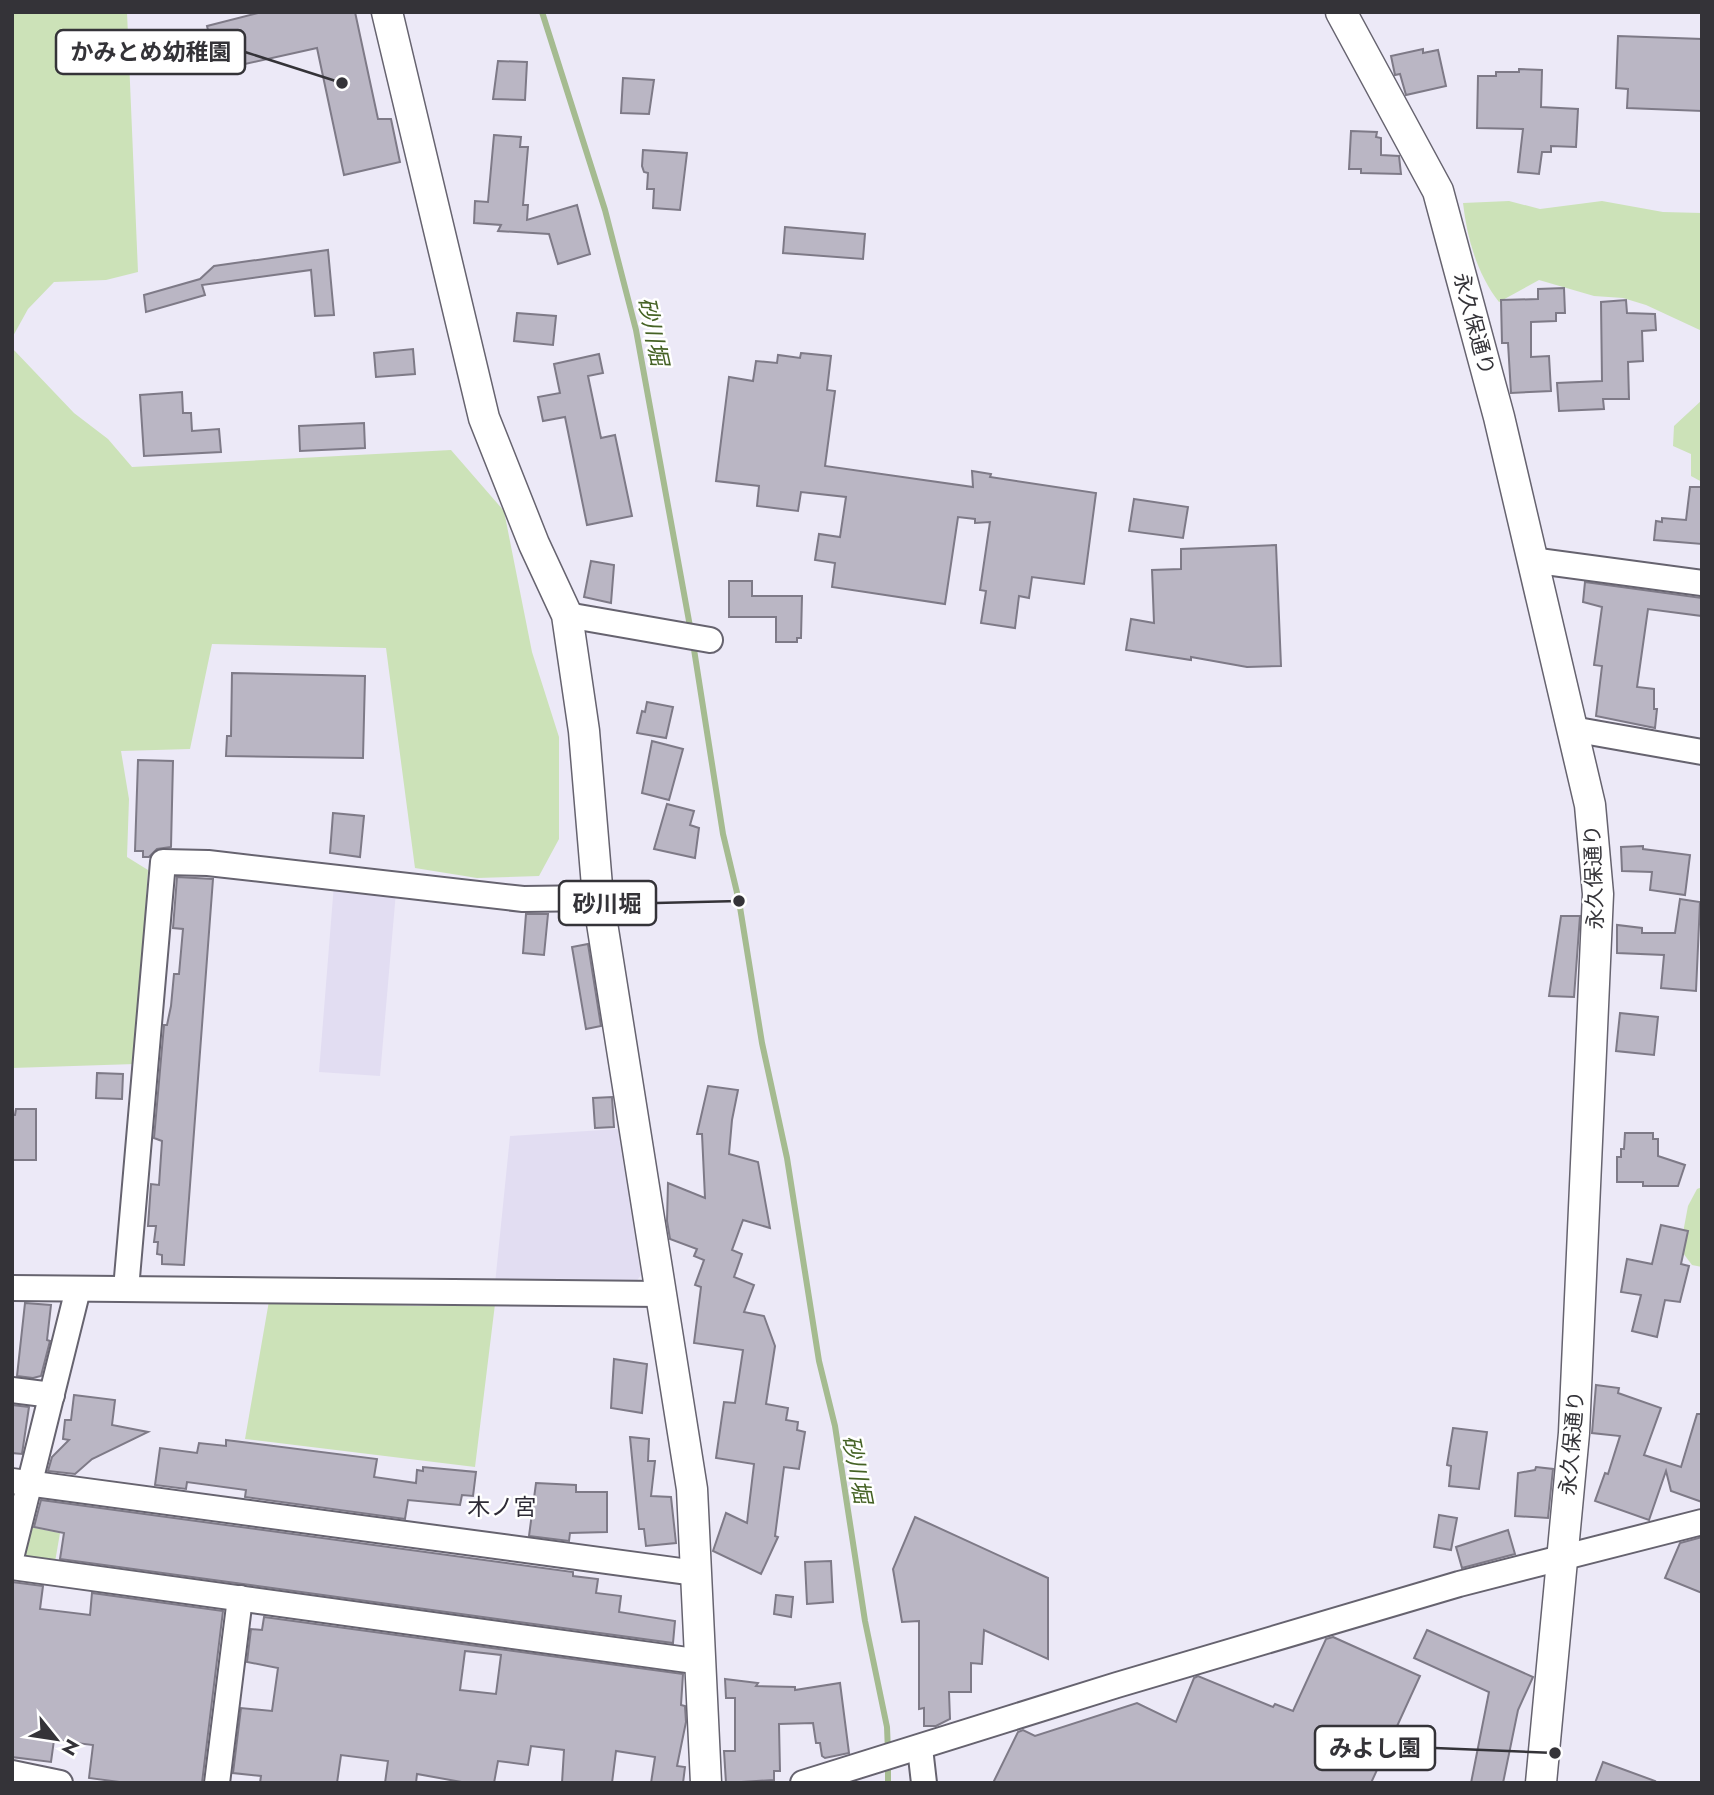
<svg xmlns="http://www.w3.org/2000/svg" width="1714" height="1795" font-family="Jost,'Noto Sans JP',sans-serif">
<rect width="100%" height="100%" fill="#ece9f7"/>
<g fill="#e2ddf2">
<polygon points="334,884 396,892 380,1076 319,1072"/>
<polygon points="618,1129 641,1275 632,1287 495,1284 510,1136"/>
</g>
<g fill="#cce2b8">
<polygon points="12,12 127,12 138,272 106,280 54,282 28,309 12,338"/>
<path d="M1509 201 1540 209 1602 201 1663 212 1702 213V331L1646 305 1623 298 1594 296 1539 280 1499 302C1477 274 1467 238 1463 203Z"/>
<polygon points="12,348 74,413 108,439 132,467 451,450 504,511 532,652 559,737 559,839 539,876 477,878 415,868 386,648 212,644 190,749 121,751 129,799 127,857 148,870 135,1064 12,1068"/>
<polygon points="1702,400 1702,482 1691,476 1691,454 1673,446 1674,426"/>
<polygon points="1702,1187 1702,1267 1692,1265 1680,1249 1688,1206 1697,1189"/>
<polygon points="269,1301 419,1306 495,1304 475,1467 245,1439"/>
<polygon points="25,1526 60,1533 55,1562 22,1558"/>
</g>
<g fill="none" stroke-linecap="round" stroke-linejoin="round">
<g stroke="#a5bb90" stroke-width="6">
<polyline points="542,12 605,210 636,330 691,632"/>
<polyline points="693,643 723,834 739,901 762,1043 787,1158 819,1361 835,1426 865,1621 887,1727 888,1752"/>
<polyline points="888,1762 888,1783"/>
</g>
</g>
<g fill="#bab6c4" stroke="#7e7a87" stroke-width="2" fill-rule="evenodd">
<polygon points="262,12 355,12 378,119 391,119 400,162 344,175 317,48 218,70 207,26"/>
<polygon points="1618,36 1702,39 1702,111 1627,108 1628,89 1616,88"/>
<polygon points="1423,49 1423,53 1438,50 1446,86 1406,95 1400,74 1395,75 1391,56"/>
<polygon points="498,61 527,62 525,100 493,99"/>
<polygon points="1519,69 1542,70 1541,107 1578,109 1576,147 1551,146 1551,152 1542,152 1539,174 1518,172 1523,129 1477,128 1478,76 1496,76 1496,72 1519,72"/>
<polygon points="623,78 654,80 649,114 621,113"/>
<polygon points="1351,131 1377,132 1376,137 1381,138 1381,155 1399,156 1401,174 1361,173 1361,169 1349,169"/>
<polygon points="494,135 521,137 520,147 528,147 523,205 528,205 527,220 577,205 590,254 558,264 549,234 498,231 501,225 474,223 475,201 488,202"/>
<polygon points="643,150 687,153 680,210 653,208 654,189 647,189 648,173 644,172 642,166"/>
<polygon points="785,227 865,234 863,259 783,253"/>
<polygon points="328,250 334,315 315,316 311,270 202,285 205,295 146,312 144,295 200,279 214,266"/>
<polygon points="1564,288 1565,313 1556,313 1556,321 1531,322 1531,357 1549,356 1551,391 1511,393 1508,343 1502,343 1501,300 1538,299 1538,289"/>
<polygon points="1626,300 1627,313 1655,314 1656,330 1642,331 1643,361 1628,362 1629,399 1603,399 1604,409 1559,411 1557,383 1602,381 1601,302"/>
<polygon points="517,313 556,316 553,345 514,341"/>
<polygon points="413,349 415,374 376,377 374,353"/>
<polygon points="801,353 831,356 827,390 835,391 825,466 973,487 972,471 991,474 990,477 1096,493 1084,584 1032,577 1029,598 1019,596 1015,628 981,623 986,591 980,590 990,522 975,523 975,519 958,517 945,604 832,587 835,563 815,560 819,534 840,537 846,497 801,492 798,511 757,506 759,486 716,481 729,377 753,381 756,361 777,363 778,355 800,358"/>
<polygon points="599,354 603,373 588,376 601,438 615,435 632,516 587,525 565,417 543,421 538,397 560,393 554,364"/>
<polygon points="182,392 183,413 191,413 192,431 219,429 221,452 144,456 140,395"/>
<polygon points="364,423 365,448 300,451 299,426"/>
<polygon points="1690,487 1702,487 1702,544 1654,540 1656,521 1662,522 1662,518 1686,520"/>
<polygon points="1134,499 1188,507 1183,538 1129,531"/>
<polygon points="1276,545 1281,666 1247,667 1191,657 1191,660 1126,650 1131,619 1154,623 1152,570 1181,569 1181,549"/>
<polygon points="591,561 614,565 611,603 584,597"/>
<polygon points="729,581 752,581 752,596 802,596 801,638 797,638 797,642 776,642 776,617 729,617"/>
<polygon points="1585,582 1702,598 1702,616 1648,609 1637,687 1654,689 1654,709 1657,709 1655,728 1596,716 1602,666 1594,665 1602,607 1583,602"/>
<polygon points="232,673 365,676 363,758 226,756 227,736 231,736"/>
<polygon points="647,702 673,707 666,738 637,733 642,711 645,712"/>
<polygon points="652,741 683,749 669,800 642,793"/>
<polygon points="138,760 173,761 171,847 157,849 149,857 143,857 143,851 135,851"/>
<polygon points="667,804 694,811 690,825 699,828 695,858 654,849"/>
<polygon points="333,813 364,816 360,857 330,853"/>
<polygon points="1643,846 1643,849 1690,855 1685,895 1650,890 1652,872 1622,871 1621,847"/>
<polygon points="177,877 213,879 184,1265 162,1264 162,1255 157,1254 158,1242 154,1242 156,1226 148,1226 151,1184 159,1185 162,1141 154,1138 164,1025 167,1025 171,1006 174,974 179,974 183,929 173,928"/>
<polygon points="1680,899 1700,902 1696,991 1661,988 1664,955 1617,953 1617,925 1642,928 1642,933 1675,933"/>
<polygon points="526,914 548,914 544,955 523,953"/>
<polygon points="1561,916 1580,916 1574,997 1549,996"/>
<polygon points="588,944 601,1026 586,1029 572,947"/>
<polygon points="1620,1013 1658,1017 1654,1055 1616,1051"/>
<polygon points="97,1073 123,1074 122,1099 96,1098"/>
<polygon points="708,1086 738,1090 732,1120 729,1154 758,1162 770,1228 743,1220 732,1250 742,1254 734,1277 754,1285 744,1312 764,1316 775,1346 766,1404 788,1408 786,1420 798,1422 797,1430 805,1432 799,1469 784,1467 775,1536 778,1537 761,1574 713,1551 726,1513 747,1523 754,1464 716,1458 724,1402 735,1403 743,1350 694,1343 701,1287 695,1285 704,1260 694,1256 697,1249 670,1239 667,1221 668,1183 705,1198 702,1134 697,1134"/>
<polygon points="612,1097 614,1127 595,1128 593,1098"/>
<polygon points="16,1109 36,1109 36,1160 12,1160 12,1115 15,1115"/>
<polygon points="1625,1133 1653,1133 1653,1139 1658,1139 1658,1156 1685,1165 1678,1186 1643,1186 1643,1182 1617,1182 1617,1157 1621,1157 1621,1149 1624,1149"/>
<polygon points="1661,1225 1688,1231 1681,1264 1689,1266 1680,1302 1665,1300 1657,1337 1632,1331 1641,1295 1621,1292 1627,1259 1652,1264"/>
<polygon points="25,1303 51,1305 47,1340 50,1341 41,1376 33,1378 17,1376"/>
<polygon points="614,1359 647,1364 642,1413 611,1408"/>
<polygon points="1596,1385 1619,1388 1618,1393 1661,1408 1644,1455 1681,1467 1697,1414 1702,1414 1702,1502 1671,1491 1666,1471 1649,1520 1595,1501 1605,1473 1608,1474 1620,1436 1592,1433"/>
<polygon points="74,1395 115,1400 112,1425 148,1432 92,1459 75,1474 48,1471 52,1457 69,1440 63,1439 65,1420 71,1420"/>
<polygon points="12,1405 29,1407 22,1454 12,1453"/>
<polygon points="1453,1428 1487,1432 1479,1489 1449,1486 1451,1466 1447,1465"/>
<polygon points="630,1437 649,1439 648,1461 655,1461 651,1496 671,1497 676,1543 646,1546 644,1529 639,1529"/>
<polygon points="226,1440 377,1459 374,1477 416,1483 417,1470 423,1471 423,1467 476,1472 473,1496 462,1495 460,1505 408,1500 405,1519 245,1497 246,1490 187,1482 186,1489 155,1485 160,1448 197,1453 199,1443 226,1446"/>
<polygon points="1536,1467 1553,1469 1548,1518 1515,1516 1518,1473 1535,1470"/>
<polygon points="536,1483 576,1485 576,1492 607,1492 607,1532 570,1533 569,1541 529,1536"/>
<polygon points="41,1500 573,1572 573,1576 598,1579 596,1593 621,1596 619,1612 675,1621 673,1643 60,1559 64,1533 34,1527"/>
<polygon points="1439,1515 1457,1518 1451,1550 1434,1547"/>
<polygon points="915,1517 1048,1578 1048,1659 984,1630 982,1664 971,1663 971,1692 949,1692 950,1719 936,1726 924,1726 924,1708 919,1709 919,1621 902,1622 893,1569"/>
<polygon points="1508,1530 1515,1554 1462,1568 1456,1547"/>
<polygon points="1702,1537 1702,1593 1665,1578 1680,1543"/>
<polygon points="831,1561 833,1602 807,1604 805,1562"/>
<polygon points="12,1582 43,1586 40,1609 90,1615 92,1593 223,1611 202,1783 127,1783 89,1778 93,1745 54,1740 51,1762 12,1757"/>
<polygon points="776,1595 793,1597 791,1617 774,1614"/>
<path d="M264 1617 683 1674 681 1705 685 1706 686 1722 677 1766 685 1767 683 1783H651L655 1757 616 1751 612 1783H562L564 1750 531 1746 528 1765 498 1761 494 1783H467L417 1774 416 1783H385L388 1761 341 1755 337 1783H260L261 1776 233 1773 241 1708 272 1711 278 1668 247 1662 251 1629 262 1630ZM465 1651 501 1655 496 1694 460 1690Z"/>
<polygon points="1427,1630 1533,1677 1518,1710 1503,1783 1471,1783 1489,1692 1414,1658"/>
<polygon points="1333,1637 1420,1676 1371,1783 993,1783 1018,1732 1023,1730 1035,1736 1137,1703 1176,1722 1194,1678 1198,1676 1273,1707 1275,1704 1293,1711 1326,1639"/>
<polygon points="725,1679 758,1683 756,1686 795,1687 795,1690 840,1683 849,1753 825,1758 822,1756 820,1743 816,1743 813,1723 779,1724 780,1771 774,1771 774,1780 726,1783 724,1751 735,1751 735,1698 726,1698"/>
<polygon points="1603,1762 1655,1781 1654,1783 1595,1783"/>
</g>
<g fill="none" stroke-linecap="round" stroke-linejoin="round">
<defs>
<g id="minor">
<polyline points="1531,560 1702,583"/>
<polyline points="567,615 710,640"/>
<polyline points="1572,729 1702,752"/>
<polyline points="12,1288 661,1294"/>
<polyline points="126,1289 163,862 208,863 523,899 598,898"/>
<polyline points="12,1390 52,1395"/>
<polyline points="12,1481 696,1573"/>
<polyline points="12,1554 78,1289"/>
<polyline points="12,1567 702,1662"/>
<polyline points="920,1748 924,1783"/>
<polyline points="12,1773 60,1783"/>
<polyline points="217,1783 240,1598"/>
<polyline points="803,1783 1117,1685 1459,1584 1702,1522"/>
</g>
<g id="tertiary">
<polyline points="387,12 484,418 534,544 567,615 584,731 598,898 692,1489 706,1783"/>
<polyline points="1341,12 1438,191 1499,417 1590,805 1598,894 1574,1433 1541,1783"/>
</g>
</defs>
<use href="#minor" stroke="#66636f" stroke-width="28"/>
<use href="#tertiary" stroke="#66636f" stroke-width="33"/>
<use href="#minor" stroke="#fff" stroke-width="24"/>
<use href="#tertiary" stroke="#fff" stroke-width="30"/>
</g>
<g text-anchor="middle" stroke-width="5" stroke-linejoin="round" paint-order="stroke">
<g font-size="21" fill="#343338" stroke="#fff">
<text transform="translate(1474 324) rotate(75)" y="7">永久保通り</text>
<text transform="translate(1594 877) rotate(-92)" y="7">永久保通り</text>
<text transform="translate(1572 1443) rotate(-85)" y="7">永久保通り</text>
</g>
<g font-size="23" font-style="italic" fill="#456225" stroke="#fff">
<text transform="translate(653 331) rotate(78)" y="8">砂川堀</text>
<text transform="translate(857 1469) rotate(79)" y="8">砂川堀</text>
</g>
<g font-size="23" fill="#2e2b36" stroke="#fff">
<text x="502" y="1515">木ノ宮</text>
</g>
</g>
<path fill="none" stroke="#343338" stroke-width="2.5" d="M342 83L245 52M739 901L656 903M1555 1753L1435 1748"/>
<g fill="#343338" stroke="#fff" stroke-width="2.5">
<circle cx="342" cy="83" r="7"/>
<circle cx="739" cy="901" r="7"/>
<circle cx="1555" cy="1753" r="7"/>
</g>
<g fill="#fff" stroke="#343338" stroke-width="2.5">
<rect x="56" y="30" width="189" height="44" rx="7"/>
<rect x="559" y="881" width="97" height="44" rx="7"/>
<rect x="1315" y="1726" width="120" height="44" rx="7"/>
</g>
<g font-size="23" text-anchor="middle" font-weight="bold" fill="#343338">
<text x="151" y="60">かみとめ幼稚園</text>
<text x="607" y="912">砂川堀</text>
<text x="1375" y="1756">みよし園</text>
</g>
<rect width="1714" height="1795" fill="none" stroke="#343338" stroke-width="28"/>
<g transform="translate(56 1739) rotate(120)" stroke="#ffffff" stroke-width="5" paint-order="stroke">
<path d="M0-5L12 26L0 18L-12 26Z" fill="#343338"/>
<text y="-10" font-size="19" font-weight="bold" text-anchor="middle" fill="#343338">N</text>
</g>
</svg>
